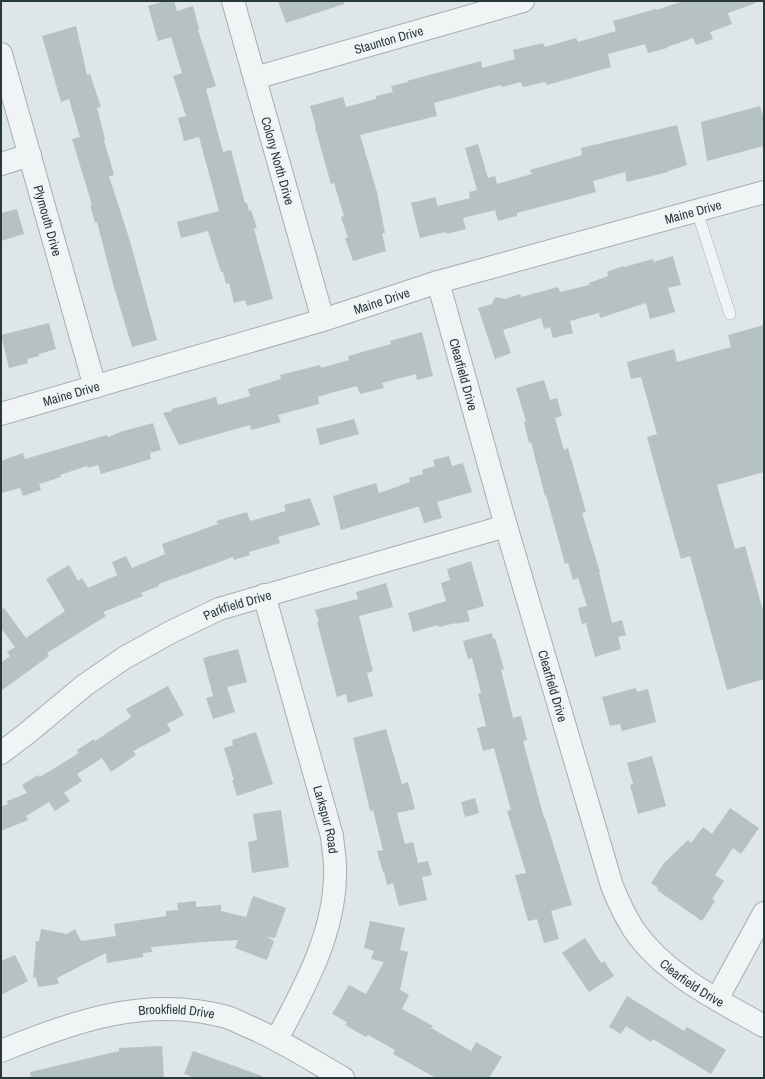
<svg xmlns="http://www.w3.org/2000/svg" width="765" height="1079" font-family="'Archivo Narrow',sans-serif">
<rect width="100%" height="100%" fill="#dee6e7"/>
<g fill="#b6c1c3">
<polygon points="164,1 174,1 177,11 193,6 199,29 198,30 216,86 206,89 223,152 231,150 245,203 247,203 249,211 251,210 257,228 254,229 273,299 247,306 245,300 234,303 229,283 226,284 223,272 221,272 208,231 181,238 177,222 219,211 199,137 184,141 178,118 186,116 173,76 182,73 171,37 158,41 148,6"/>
<polygon points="278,1 344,1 344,4 286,23"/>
<polygon points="683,1 755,1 756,3 728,13 732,24 710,32 713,39 696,45 693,38 667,47 667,48 648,53 645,44 608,54 611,67 547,85 545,82 523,87 521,82 502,87 501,85 434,103 437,116 360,135 377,192 385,233 382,234 386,251 353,261 345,238 348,238 341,217 344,216 334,183 331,184 315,127 316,127 310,106 343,97 346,107 376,99 376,96 393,92 391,86 408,82 407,81 481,61 482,68 515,59 513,50 543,43 545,47 576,38 578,42 616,31 613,21 656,9 657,10"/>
<polygon points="76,26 87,75 90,74 101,107 97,108 105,139 104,140 114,175 109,176 130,241 157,340 132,347 115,291 97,222 95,223 90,205 92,205 72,139 80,137 69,99 61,102 42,36"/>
<polygon points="760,106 764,119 764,146 707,161 701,122"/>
<polygon points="677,125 687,165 668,171 668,172 627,182 625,172 593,181 596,192 517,213 517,216 498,221 495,210 463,218 466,229 447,234 446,232 420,238 411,203 435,197 438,206 470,198 469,192 477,190 465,148 478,144 488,178 495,176 497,184 532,174 530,170 582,155 581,148"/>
<polygon points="17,209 24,234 1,241 1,213"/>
<polygon points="673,256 681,285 668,288 675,312 650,319 646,303 600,318 599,313 570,321 573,333 553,338 550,327 544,329 541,318 503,330 511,353 495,359 478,308 492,304 495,297 505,299 520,294 521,297 558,287 560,292 589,285 589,283 608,276 607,272 623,266 624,267 653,259 654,262"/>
<polygon points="49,323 56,349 39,354 39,356 27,359 28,363 9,368 1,335"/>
<polygon points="764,325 764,472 717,485 735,549 745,546 764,614 764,679 727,690 690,556 681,559 662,492 647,437 657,434 641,377 631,379 627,362 674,349 677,362 731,347 728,335"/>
<polygon points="422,332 433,376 417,380 416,374 382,383 384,388 360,394 357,386 327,394 318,397 319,404 278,415 281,422 251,430 250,425 179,445 163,413 172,411 172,409 216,397 218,405 250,396 248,389 281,379 280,375 320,365 321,368 349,360 348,356 391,344 390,341"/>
<polygon points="544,380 550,400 557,398 562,416 555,418 564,450 568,448 586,512 582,513 600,572 599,572 612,623 622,620 626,635 618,637 621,649 595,657 586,623 582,624 578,608 587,606 578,578 573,580 568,563 565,564 546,495 545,496 531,442 529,443 524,422 526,421 516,388"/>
<polygon points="354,419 359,434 320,445 316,429"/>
<polygon points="153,423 161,450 150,453 151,459 101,474 98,465 88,468 87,466 60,475 61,477 39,484 41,490 23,496 20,488 1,493 1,461 23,453 25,459 107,435 108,437 123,431"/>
<polygon points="449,456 452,466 463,463 472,492 437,502 442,518 424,523 419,507 417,507 341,530 333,496 376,483 379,493 410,482 409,478 423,474 422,470 435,466 433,460"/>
<polygon points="310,498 320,525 278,537 280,543 249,552 250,555 234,560 233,557 159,584 159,586 141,593 143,596 103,612 106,616 47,653 49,656 1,691 1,663 10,656 7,652 15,647 1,628 1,610 4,608 26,638 65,611 46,579 69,565 78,581 82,578 88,588 117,575 112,562 126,556 132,568 165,554 162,544 218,524 216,521 247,512 250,521 286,511 284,505"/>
<polygon points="471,561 484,606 467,611 470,621 455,624 455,623 439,627 438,625 413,632 408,613 446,601 441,583 450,580 447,569"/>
<polygon points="386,583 393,607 359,616 373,671 367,673 373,696 348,703 346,694 337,697 317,622 319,622 315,610 358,599 356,592"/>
<polygon points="492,633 493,639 495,638 504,669 501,670 513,718 521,716 527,740 523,741 544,818 545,818 572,905 551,911 559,939 544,943 537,919 528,921 515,875 526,873 507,811 511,810 494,748 483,751 477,728 486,726 478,693 481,693 472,658 468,659 463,641"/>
<polygon points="238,649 247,682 227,687 235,712 213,719 206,698 213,696 203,658"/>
<polygon points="168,686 184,715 167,724 171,731 133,751 136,755 111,772 102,758 77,774 82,781 64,793 70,801 55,811 49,802 26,816 28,820 1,831 1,807 8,804 7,801 27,793 22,785 38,775 40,777 79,753 77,750 94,739 95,741 131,717 126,709"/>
<polygon points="636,688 637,692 648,689 656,722 622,731 620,724 610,726 602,697"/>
<polygon points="386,729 402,784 408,782 415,809 397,813 405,844 413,842 418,863 428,861 432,875 422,877 427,900 399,906 393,883 387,885 384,872 383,872 377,851 383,850 373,810 370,811 353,738"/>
<polygon points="256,732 273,784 237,796 232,780 234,780 224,748 233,745 232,740"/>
<polygon points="652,756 666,806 638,814 630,785 633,784 627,763"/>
<polygon points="475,798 479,813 465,817 461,802"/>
<polygon points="730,808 759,828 741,854 733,848 715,875 724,881 712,899 715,901 702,921 657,890 658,888 651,883 664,863 688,840 691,843 703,827 712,834"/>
<polygon points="281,810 289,867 252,873 248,842 257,840 253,814"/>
<polygon points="253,896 286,908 275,938 267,937 274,941 267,960 235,948 238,940 203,942 151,947 152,952 143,953 143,957 107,963 106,953 57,978 59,984 38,987 36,977 33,978 36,941 39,941 41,929 67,934 75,929 81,941 116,936 114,924 166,916 166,911 178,910 177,903 196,901 196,907 221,905 221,911 246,917"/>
<polygon points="370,921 405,928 400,950 408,952 400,990 409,995 402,1009 433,1026 431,1028 471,1051 476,1042 502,1057 489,1078 436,1078 393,1054 395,1050 368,1035 366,1037 345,1025 347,1022 332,1014 349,985 366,994 384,962 371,959 374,951 364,948"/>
<polygon points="585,938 601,963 604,961 614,976 589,992 562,953"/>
<polygon points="15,955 28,981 1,995 1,961"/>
<polygon points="627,996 684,1031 687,1027 726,1050 711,1074 653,1039 651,1042 626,1026 621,1034 609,1027"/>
<polygon points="162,1046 164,1078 31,1078 30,1072 119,1051 119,1048"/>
<polygon points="193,1051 262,1076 262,1078 195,1078 184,1074"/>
</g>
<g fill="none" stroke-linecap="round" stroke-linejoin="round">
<defs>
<polyline id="lane" points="697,211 730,314"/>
<g id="street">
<path id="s1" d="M233 1 323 320"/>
<path id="s2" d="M1 54 95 387"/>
<path id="s3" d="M255 78 523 1"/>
<polyline points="1,164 30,155"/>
<path id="s4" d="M438 282 506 526 612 886C618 901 625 916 634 930 665 975 718 1000 764 1026"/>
<path id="s5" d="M1 414 323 320 438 282 764 192"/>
<path id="s6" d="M264 595 332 836C333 849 336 863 335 876 334 935 304 988 277 1039"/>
<path id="s7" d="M1 753 26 734 85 685 124 658 171 632 219 609 506 526"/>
<polyline points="717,999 764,913"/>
<path id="s8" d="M1 1051C74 1021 148 995 227 1017 236 1020 244 1025 252 1028 284 1042 313 1061 343 1078"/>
</g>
</defs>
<use href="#lane" stroke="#a4afb0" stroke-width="12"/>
<use href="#street" stroke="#a4afb0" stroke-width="24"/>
<use href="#lane" stroke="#f0f4f5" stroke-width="11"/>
<use href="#street" stroke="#f0f4f5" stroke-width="22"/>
</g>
<g text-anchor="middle" stroke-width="3" stroke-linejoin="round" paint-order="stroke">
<g font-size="13" fill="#28393c" stroke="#edf4f4">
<text dy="5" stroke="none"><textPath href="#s3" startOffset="139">Staunton Drive</textPath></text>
<text dy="5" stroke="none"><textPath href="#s1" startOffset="166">Colony North Drive</textPath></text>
<text dy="5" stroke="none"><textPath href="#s5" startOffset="721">Maine Drive</textPath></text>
<text dy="5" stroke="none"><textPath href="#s2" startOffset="173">Plymouth Drive</textPath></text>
<text dy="5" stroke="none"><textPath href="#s5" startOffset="397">Maine Drive</textPath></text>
<text dy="5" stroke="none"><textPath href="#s4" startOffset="96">Clearfield Drive</textPath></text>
<text dy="5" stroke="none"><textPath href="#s5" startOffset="73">Maine Drive</textPath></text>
<text dy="5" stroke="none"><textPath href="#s7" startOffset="281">Parkfield Drive</textPath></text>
<text dy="5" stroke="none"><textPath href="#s4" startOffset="420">Clearfield Drive</textPath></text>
<text dy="5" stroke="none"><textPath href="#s6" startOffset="233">Larkspur Road</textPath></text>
<text dy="5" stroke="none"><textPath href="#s4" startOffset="757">Clearfield Drive</textPath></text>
<text dy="5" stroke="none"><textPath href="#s8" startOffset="182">Brookfield Drive</textPath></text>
</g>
</g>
<rect width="765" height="1079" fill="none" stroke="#28393c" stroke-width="4"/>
</svg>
